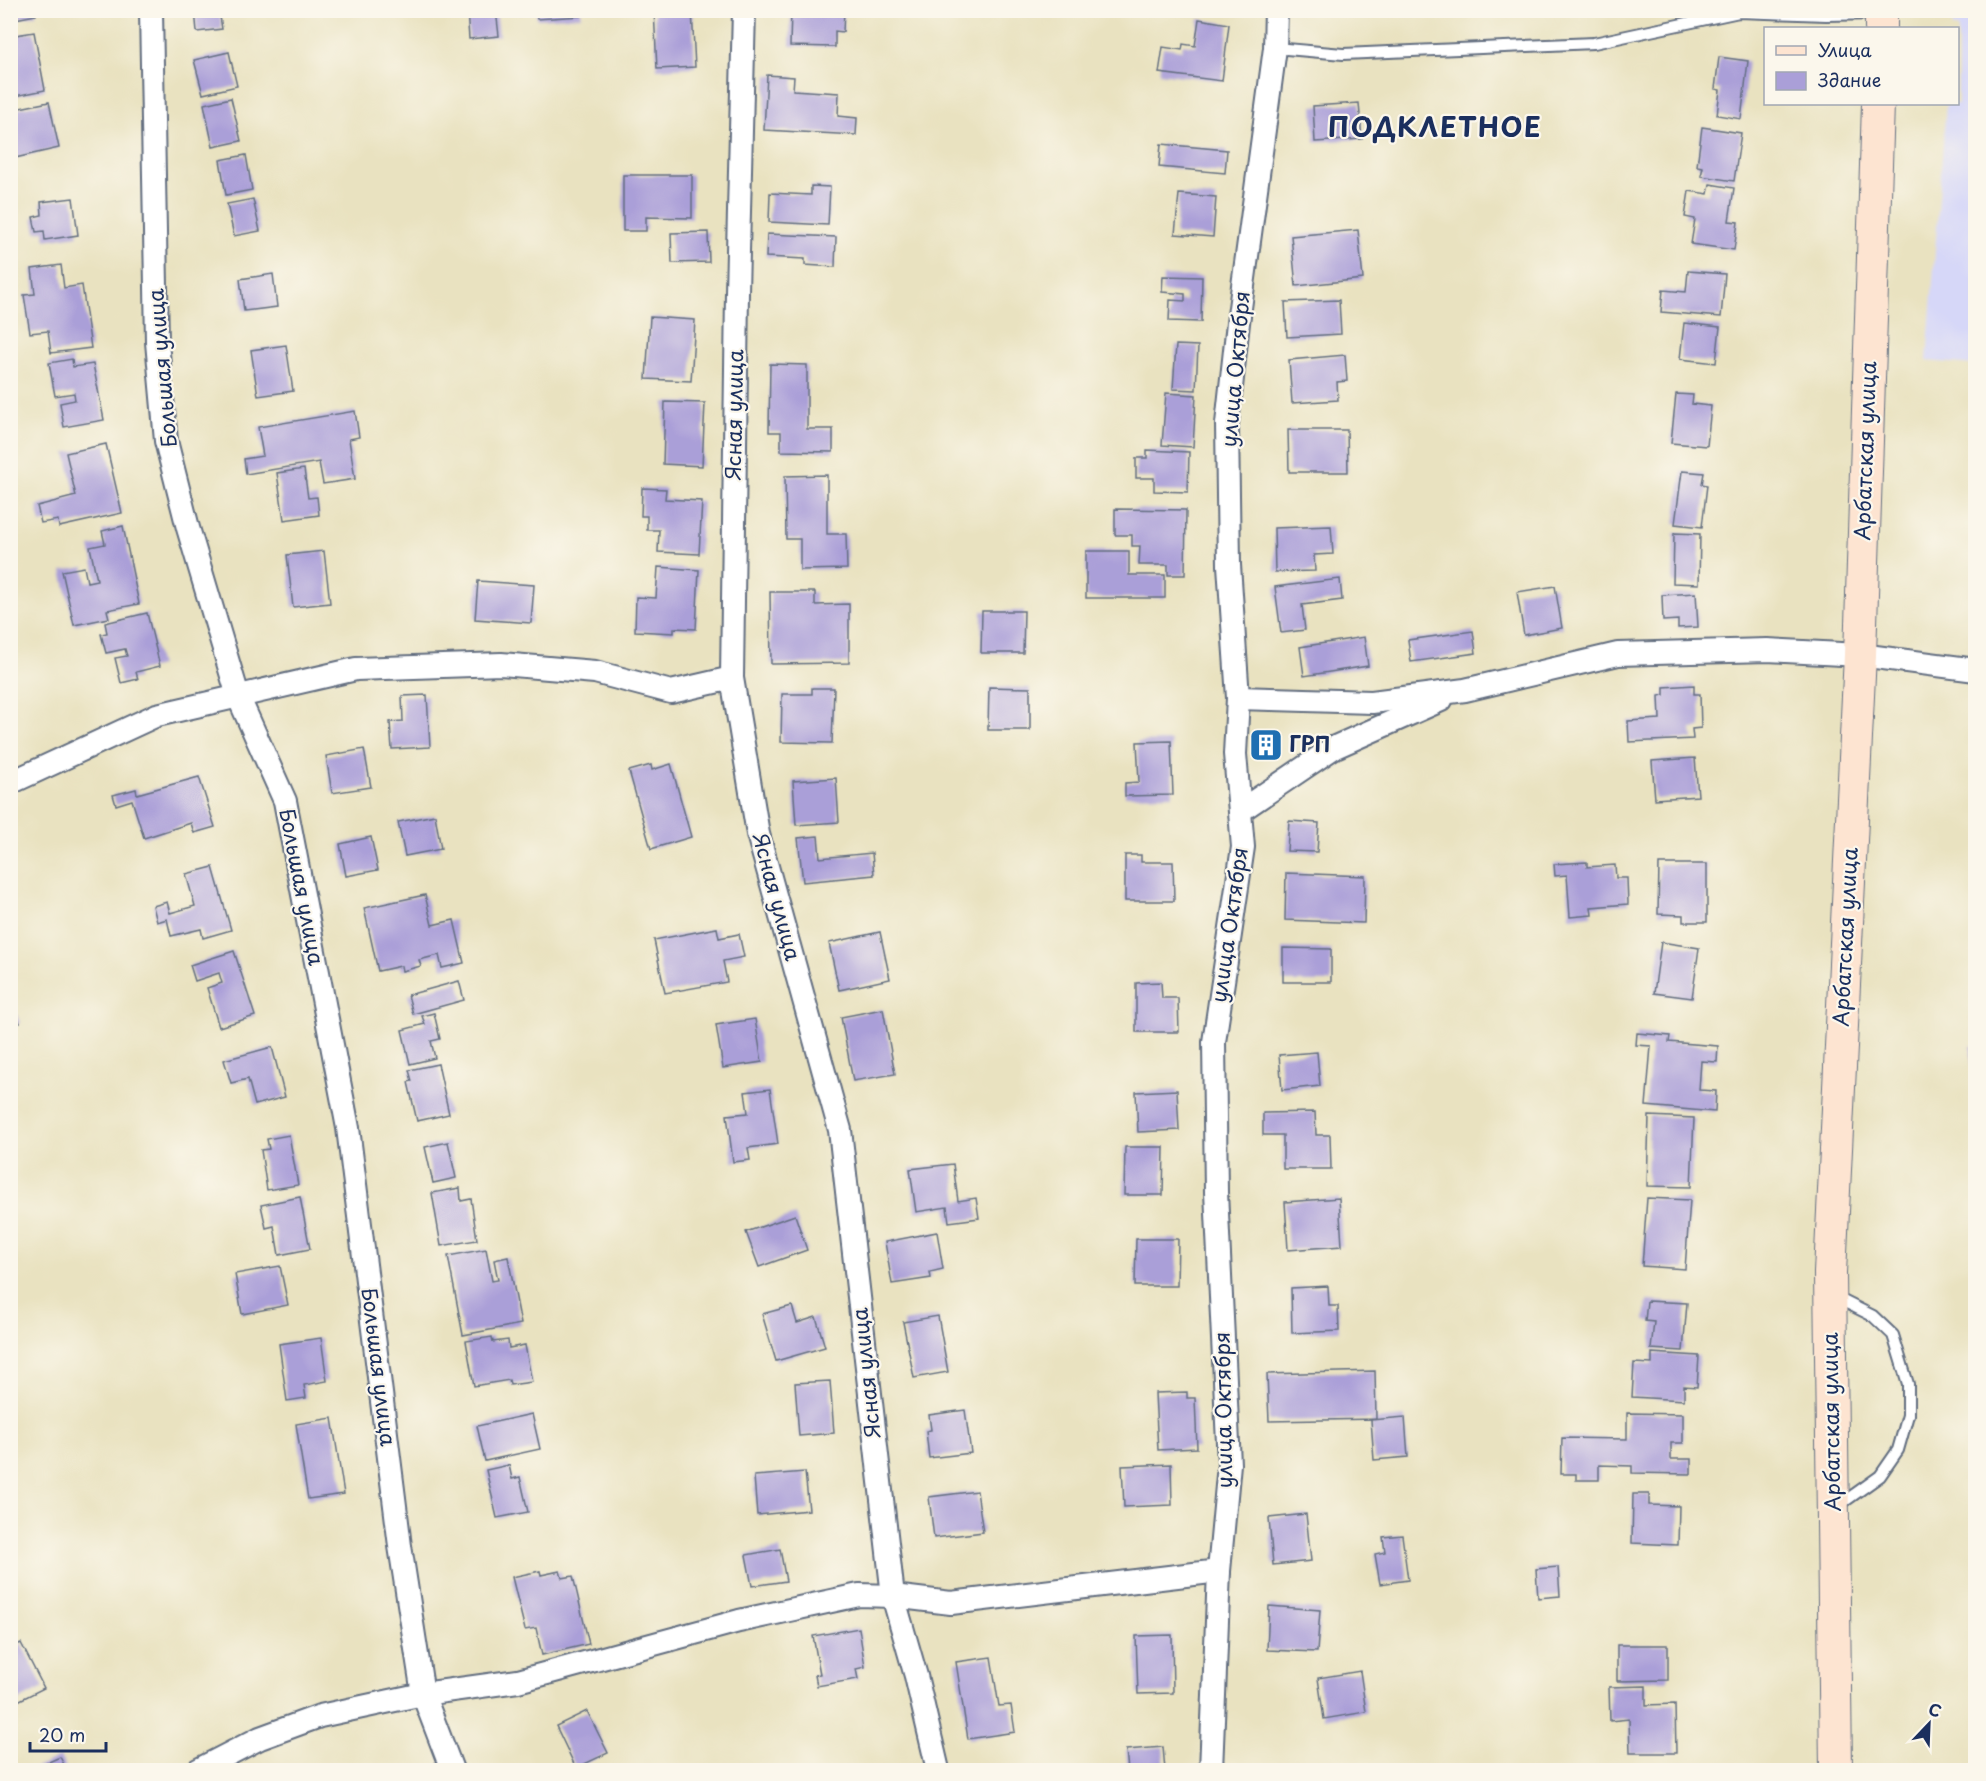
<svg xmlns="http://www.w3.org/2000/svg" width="1986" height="1781" font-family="'Playpen Sans',sans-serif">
<rect width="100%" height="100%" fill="#fbf7ec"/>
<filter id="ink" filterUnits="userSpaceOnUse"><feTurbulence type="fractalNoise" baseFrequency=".0167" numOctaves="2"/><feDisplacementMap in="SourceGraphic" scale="12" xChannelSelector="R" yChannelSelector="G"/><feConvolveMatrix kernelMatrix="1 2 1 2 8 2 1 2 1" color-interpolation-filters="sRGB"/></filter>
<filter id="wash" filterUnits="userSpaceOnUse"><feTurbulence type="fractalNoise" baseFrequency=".008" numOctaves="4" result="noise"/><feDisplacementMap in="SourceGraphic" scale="24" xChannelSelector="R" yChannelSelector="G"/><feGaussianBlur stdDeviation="1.35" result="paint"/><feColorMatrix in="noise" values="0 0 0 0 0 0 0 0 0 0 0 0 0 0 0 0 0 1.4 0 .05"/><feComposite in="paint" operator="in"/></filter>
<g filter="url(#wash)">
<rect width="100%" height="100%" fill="#e9e2c0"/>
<polygon fill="#d6d7f8" points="1954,11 1975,11 1975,365 1927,361 1946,104 1958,104 1958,28 1952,28"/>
<g id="blocks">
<g fill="#aa9fd8">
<polygon points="10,10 35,10 36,15 10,20"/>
<polygon points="195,10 219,10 222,29 197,32"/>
<polygon points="467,10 496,10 499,36 469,39"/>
<polygon points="536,10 581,10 581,16 537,19"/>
<polygon points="654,10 692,10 695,67 657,69"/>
<polygon points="791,10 844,10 843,32 835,31 835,47 790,46"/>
<polygon points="1199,19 1229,24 1222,81 1159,73 1163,47 1182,50 1183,44 1195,46"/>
<polygon points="34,32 45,90 10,97 10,36"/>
<polygon points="229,52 237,86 203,94 194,60"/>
<polygon points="1719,57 1748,61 1741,119 1717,115 1720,90 1715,89"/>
<polygon points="767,75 794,77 793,90 839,93 838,116 857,118 856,135 764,130"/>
<polygon points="231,98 241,141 213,147 204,104"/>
<polygon points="49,102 59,148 15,158 10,137 12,125 10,110"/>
<polygon points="1359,103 1362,139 1315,142 1313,106"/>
<polygon points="1702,127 1741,133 1734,181 1701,176 1703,167 1697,166"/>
<polygon points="1161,144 1227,150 1225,173 1159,167"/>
<polygon points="246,155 252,190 226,195 220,160"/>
<polygon points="623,175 692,175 692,218 646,217 646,231 623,231"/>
<polygon points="1710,184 1734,188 1729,221 1738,222 1734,250 1691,244 1695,219 1685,217 1689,191 1708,194"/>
<polygon points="811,186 830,187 828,225 769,222 770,193 811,195"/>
<polygon points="1179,194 1216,197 1213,237 1175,234"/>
<polygon points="73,198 78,235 45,240 44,231 36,232 33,217 42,215 41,202"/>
<polygon points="253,199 260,231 234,236 227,204"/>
<polygon points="1358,230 1363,279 1296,286 1291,236"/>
<polygon points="708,232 709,262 672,263 671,233"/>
<polygon points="767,234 836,237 835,267 805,265 805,259 766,257"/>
<polygon points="61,265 64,288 82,285 91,348 51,353 48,331 30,333 24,295 35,294 32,269"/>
<polygon points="1688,271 1725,274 1721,317 1661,312 1663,290 1686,292"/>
<polygon points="273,274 277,307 244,311 240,279"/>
<polygon points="1163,276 1202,277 1201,322 1169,321 1170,300 1185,301 1185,294 1162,292"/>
<polygon points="1339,300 1341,334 1287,337 1285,302"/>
<polygon points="650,317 695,320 691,381 646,379"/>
<polygon points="1684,323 1720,327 1716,363 1680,359"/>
<polygon points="286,345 293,391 258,396 251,350"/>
<polygon points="1176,345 1198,346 1196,390 1173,389"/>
<polygon points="1345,355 1347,381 1337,382 1338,400 1292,403 1289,360"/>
<polygon points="72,359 73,367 93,364 104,420 64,427 60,403 75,400 74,393 55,396 49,363"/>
<polygon points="770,364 807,365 807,429 833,429 833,452 781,451 781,432 769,432"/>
<polygon points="1166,393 1196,395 1193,447 1162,445"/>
<polygon points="1676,394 1693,395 1692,404 1711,406 1707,446 1671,443"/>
<polygon points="665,402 705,403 702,466 663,464"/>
<polygon points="355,411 359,437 349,439 355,479 323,484 319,462 246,474 244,459 263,456 258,427"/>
<polygon points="1288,430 1347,430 1348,472 1289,472"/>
<polygon points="106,444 122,513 59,527 58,520 41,523 37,506 76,496 66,453"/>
<polygon points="1147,450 1189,452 1188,492 1154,491 1154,478 1136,478 1136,458 1147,458"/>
<polygon points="304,469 308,498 317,497 319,515 284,520 277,473"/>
<polygon points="1682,471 1704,473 1702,484 1707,485 1702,527 1675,524"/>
<polygon points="827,475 827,534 846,534 847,569 800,570 800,539 786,539 785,476"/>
<polygon points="642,488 666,489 665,499 702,501 699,554 658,552 659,530 647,530 647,516 641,516"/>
<polygon points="1115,509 1186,510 1185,575 1168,575 1168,565 1139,565 1140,546 1132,546 1132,535 1115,535"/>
<polygon points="123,526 139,604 107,610 109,618 74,625 62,571 84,567 87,582 97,580 90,547 105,544 102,531"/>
<polygon points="1331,526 1333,554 1314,555 1315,571 1275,572 1274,528"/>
<polygon points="1674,533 1700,534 1699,584 1673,583"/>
<polygon points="324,551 330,603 293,607 287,555"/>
<polygon points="1086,551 1129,551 1129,575 1165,575 1165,598 1086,598"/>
<polygon points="658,567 699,570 696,629 674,628 674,633 635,631 636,597 656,598"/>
<polygon points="1340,579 1342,600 1302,605 1305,630 1281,633 1275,587"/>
<polygon points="478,581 534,585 531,623 475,619"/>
<polygon points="1555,586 1562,628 1524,635 1517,592"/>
<polygon points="770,592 815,592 815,605 849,604 849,663 771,664"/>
<polygon points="1696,593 1698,627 1678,628 1678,620 1663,621 1662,595"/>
<polygon points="982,611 1024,611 1023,653 981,653"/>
<polygon points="147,613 160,666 136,672 138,679 121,683 115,658 127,656 125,649 106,653 101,634 107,633 105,623"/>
<polygon points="1473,631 1476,653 1411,662 1408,640"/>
<polygon points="1364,637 1368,666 1304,676 1300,647"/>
<polygon points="1694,685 1694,694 1700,694 1701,728 1692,729 1693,739 1629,742 1628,721 1660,719 1659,696 1664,695 1664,687"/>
<polygon points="989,687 1030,688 1030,730 988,730"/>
<polygon points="812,688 834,688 832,743 781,742 782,694 812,694"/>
<polygon points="427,695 430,747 392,749 390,722 403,721 402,696"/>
<polygon points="1255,737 1277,738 1277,753 1254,752"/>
<polygon points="1171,741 1173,795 1125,796 1125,783 1139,782 1137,742"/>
<polygon points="364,749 371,787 332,793 326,756"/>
<polygon points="1695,758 1698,796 1655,799 1652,761"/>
<polygon points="671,764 691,837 651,849 629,771 651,765 652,770"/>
<polygon points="199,777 215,827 194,833 191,823 144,838 132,800 116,805 113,795 136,789 137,794"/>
<polygon points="836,778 839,822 796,825 793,781"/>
<polygon points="435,815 441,849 405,856 398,822"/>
<polygon points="1289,821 1319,823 1317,852 1287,851"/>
<polygon points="818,836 820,858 872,853 874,875 803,882 798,838"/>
<polygon points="371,837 378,870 346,876 340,844"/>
<polygon points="1125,855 1141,855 1141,862 1173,862 1174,901 1125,901"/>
<polygon points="1587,862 1587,867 1615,865 1616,878 1627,878 1628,904 1591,907 1592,915 1570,917 1567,875 1555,876 1554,864"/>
<polygon points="1659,864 1707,864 1707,922 1683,922 1683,915 1658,914"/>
<polygon points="213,867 231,930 203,938 201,929 171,936 167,919 157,922 153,906 167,902 170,913 195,906 186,874"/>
<polygon points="1286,873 1365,876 1364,923 1285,920"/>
<polygon points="425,895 432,925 454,920 464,963 442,968 439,955 419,960 421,966 402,971 401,966 378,971 364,908"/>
<polygon points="717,928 719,938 739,934 744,957 723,961 727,982 665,993 654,940"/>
<polygon points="880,932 890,979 839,990 829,943"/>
<polygon points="1661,942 1699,948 1692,998 1654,993"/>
<polygon points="1283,948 1331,949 1331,982 1283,982"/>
<polygon points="234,951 255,1016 219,1027 207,988 222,983 219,973 195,981 190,965"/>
<polygon points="459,981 464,1000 413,1014 408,995"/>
<polygon points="1161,982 1162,998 1178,998 1179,1032 1136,1032 1136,983"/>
<polygon points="1974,989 1976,989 1976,1007 1972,1007"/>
<polygon points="10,998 20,1023 10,1026"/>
<polygon points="883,1009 895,1074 853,1081 841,1017"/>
<polygon points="434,1013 440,1039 431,1041 435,1058 410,1064 402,1030 425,1024 422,1016"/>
<polygon points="755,1019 762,1062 723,1068 716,1025"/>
<polygon points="1637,1033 1670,1036 1669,1042 1718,1046 1717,1062 1701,1061 1699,1090 1716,1091 1715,1112 1646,1106 1651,1046 1636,1045"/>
<polygon points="1971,1046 1976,1046 1976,1102 1972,1102"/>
<polygon points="272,1047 285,1097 255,1105 248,1079 231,1083 224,1060"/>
<polygon points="1317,1052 1320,1086 1282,1090 1279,1055"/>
<polygon points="438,1064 449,1114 417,1121 408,1082 412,1081 409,1070"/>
<polygon points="770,1089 778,1144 748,1148 750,1160 733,1162 727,1115 748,1113 745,1092"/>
<polygon points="1177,1090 1179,1130 1138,1132 1136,1092"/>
<polygon points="1315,1112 1316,1135 1330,1135 1331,1169 1283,1169 1283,1135 1263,1135 1263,1113"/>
<polygon points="1649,1116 1694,1118 1691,1187 1647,1186"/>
<polygon points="289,1135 298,1185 267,1190 261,1150 269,1149 267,1139"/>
<polygon points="448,1142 456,1178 433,1183 425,1147"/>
<polygon points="1125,1147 1164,1147 1163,1195 1124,1195"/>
<polygon points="953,1164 958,1201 976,1198 979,1218 949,1222 947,1207 916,1212 910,1169"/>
<polygon points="460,1188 461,1201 471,1199 477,1240 441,1246 432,1193"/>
<polygon points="300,1197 310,1249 279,1255 274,1226 266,1228 261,1205"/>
<polygon points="1339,1198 1342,1246 1288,1250 1285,1202"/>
<polygon points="1647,1198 1690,1200 1685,1269 1642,1266"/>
<polygon points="795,1215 807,1250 759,1267 746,1232"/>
<polygon points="937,1232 943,1269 930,1272 931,1278 892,1284 885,1242"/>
<polygon points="1136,1239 1178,1239 1177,1286 1135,1286"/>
<polygon points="486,1249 492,1281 498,1280 494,1260 508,1257 521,1324 463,1335 448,1256"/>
<polygon points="280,1266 288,1305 242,1314 235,1274"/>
<polygon points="1328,1286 1329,1306 1338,1306 1339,1331 1292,1333 1291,1288"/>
<polygon points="1647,1301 1687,1303 1683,1351 1651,1349 1654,1322 1645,1321"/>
<polygon points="792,1306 797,1323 816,1317 825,1347 776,1361 762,1314"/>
<polygon points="938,1316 948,1372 914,1378 903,1322"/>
<polygon points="492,1337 493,1342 508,1340 509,1348 525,1345 532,1382 510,1385 509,1380 474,1386 466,1341"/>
<polygon points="321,1338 327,1381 304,1385 306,1398 287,1401 279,1344"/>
<polygon points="1652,1353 1699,1356 1697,1387 1684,1386 1684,1400 1632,1397 1634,1363 1652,1364"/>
<polygon points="1375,1371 1376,1419 1269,1421 1267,1374"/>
<polygon points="830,1381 834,1433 799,1436 795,1383"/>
<polygon points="1187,1392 1187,1398 1195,1398 1197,1448 1158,1450 1155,1393"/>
<polygon points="965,1410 971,1453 929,1458 926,1431 931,1430 929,1415"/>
<polygon points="1627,1413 1683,1414 1683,1443 1671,1443 1671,1459 1691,1459 1691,1474 1632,1473 1632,1466 1599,1465 1599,1480 1576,1480 1576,1474 1561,1474 1562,1438 1627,1439"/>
<polygon points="532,1414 540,1449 485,1461 477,1426"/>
<polygon points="1405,1417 1408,1457 1374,1460 1371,1420"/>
<polygon points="332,1418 344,1494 308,1499 296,1424"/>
<polygon points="1171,1464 1172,1505 1124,1507 1122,1466"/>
<polygon points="509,1465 512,1479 520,1477 528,1512 497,1518 486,1470"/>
<polygon points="805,1472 809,1510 757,1515 754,1476"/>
<polygon points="977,1491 983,1532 934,1538 929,1497"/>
<polygon points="1633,1494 1649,1494 1649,1505 1679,1506 1678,1545 1632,1543"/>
<polygon points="1306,1514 1311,1561 1273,1565 1269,1518"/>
<polygon points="1402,1535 1408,1580 1380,1584 1375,1554 1385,1552 1383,1537"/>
<polygon points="780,1549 786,1581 752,1586 746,1555"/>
<polygon points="1558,1567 1560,1596 1538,1598 1536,1569"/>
<polygon points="540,1571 541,1575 560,1571 562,1578 573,1576 589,1644 542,1655 536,1628 525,1630 512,1577"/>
<polygon points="1269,1606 1320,1610 1317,1652 1267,1650"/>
<polygon points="859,1628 865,1667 856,1669 858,1679 817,1686 815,1675 820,1674 813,1636"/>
<polygon points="1172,1635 1173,1693 1138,1694 1136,1636"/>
<polygon points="21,1643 44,1688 10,1705 10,1648"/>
<polygon points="1617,1645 1668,1645 1668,1680 1617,1681"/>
<polygon points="991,1657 999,1706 1011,1705 1015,1732 968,1739 956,1662"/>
<polygon points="1360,1671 1366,1712 1324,1719 1318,1678"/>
<polygon points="1646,1686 1646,1705 1675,1704 1676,1753 1630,1753 1629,1719 1610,1721 1609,1687"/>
<polygon points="587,1711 608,1753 576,1768 556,1726"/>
<polygon points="1163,1747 1165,1770 1128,1770 1126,1750"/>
<polygon points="60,1757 67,1770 31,1770"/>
</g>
</g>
</g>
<g filter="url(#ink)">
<use href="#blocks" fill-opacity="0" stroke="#636e80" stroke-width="1.5"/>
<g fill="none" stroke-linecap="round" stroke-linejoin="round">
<defs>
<g id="service">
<polyline points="1275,48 1343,54 1594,43 1739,12 1826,15 1878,14"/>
<polyline points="1835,1297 1873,1316 1893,1335 1908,1384 1908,1415 1898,1450 1880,1476 1838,1506"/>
</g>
<g id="minor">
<polyline points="151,10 157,342 166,441 188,528 238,696 285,801 348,1128 400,1546 423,1694 452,1770"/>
<polyline points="744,10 737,292 732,678 758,834 840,1130 893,1596 916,1676 938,1770"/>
<polyline points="1238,698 1372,702 1465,690 1618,654 1767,650 1860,655 1976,670"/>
<polyline points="10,783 157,715 356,669 501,664 595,672 671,692 732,678"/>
<polyline points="1240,811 1333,748 1441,700"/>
<polyline points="198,1770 260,1738 320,1716 423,1694 518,1681 739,1621 859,1595 893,1596 951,1603 1219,1571"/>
<polyline points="1211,1770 1219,1571 1229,1464 1216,1192 1214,1042 1243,847 1235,754 1238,698 1229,565 1227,424 1238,323 1275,48 1276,10"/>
</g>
<g id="secondary">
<polyline points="1881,28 1881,10"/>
<polyline points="1836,1770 1830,1273 1860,655 1878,104"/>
</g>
</defs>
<use href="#service" stroke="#636e80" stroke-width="14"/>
<use href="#minor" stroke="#636e80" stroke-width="26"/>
<use href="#secondary" stroke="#636e80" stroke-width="34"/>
<use href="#service" stroke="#fff" stroke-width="10"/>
<use href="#minor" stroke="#fff" stroke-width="22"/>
<use href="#secondary" stroke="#fde4d1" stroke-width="32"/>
</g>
</g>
<defs>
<symbol id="building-square" viewBox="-11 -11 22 22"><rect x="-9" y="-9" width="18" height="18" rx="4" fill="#1f6fb2" stroke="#fbf7ec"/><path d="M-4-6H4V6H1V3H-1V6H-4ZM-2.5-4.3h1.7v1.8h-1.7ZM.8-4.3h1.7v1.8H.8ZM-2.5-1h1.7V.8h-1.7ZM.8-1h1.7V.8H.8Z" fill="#fff"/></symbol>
</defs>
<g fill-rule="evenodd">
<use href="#building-square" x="1247" y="726" width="38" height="38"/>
</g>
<g text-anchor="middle" stroke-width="4.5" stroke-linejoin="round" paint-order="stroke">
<g font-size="21" fill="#1b2f5e" stroke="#fbf7ec">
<text transform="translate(163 368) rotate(-95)" y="7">Большая улица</text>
<text transform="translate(1236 369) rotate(-85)" y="7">улица Октября</text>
<text transform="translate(735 415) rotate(-89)" y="7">Ясная улица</text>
<text transform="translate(1866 451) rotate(-88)" y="7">Арбатская улица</text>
<text transform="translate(301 887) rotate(79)" y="7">Большая улица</text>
<text transform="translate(776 897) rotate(75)" y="7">Ясная улица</text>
<text transform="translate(1230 925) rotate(-82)" y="7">улица Октября</text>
<text transform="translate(1846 937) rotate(-87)" y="7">Арбатская улица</text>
<text transform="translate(378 1367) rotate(83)" y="7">Большая улица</text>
<text transform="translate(867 1373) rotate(-96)" y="7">Ясная улица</text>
<text transform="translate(1224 1410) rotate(-91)" y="7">улица Октября</text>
<text transform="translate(1832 1422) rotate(-91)" y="7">Арбатская улица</text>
</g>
<g font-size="21" font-weight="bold" fill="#1b2f5e" stroke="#fbf7ec" text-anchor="start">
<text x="1289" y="752">ГРП</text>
</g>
<g font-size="27" font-weight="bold" letter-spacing="1.5" fill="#1b2f5e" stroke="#fbf7ec">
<text x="1435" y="137">ПОДКЛЕТНОЕ</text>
</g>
</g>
<rect width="1986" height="1781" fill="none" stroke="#fbf7ec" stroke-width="36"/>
<rect x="1764" y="27" width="195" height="78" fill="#fbf7ec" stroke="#a1a7b3" stroke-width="1.5"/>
<rect x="1776" y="46" width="30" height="9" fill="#fde4d1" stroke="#a1a7b3" stroke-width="1.5"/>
<text x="1818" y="57" font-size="18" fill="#1b2f5e">Улица</text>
<rect x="1776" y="72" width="30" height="18" fill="#aa9fd8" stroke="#a1a7b3" stroke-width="1.5"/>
<text x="1818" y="87" font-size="18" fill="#1b2f5e">Здание</text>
<g transform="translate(1929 1724) rotate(23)" stroke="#fbf7ec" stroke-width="4.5" paint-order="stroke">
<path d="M0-4.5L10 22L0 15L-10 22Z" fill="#1b2f5e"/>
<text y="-9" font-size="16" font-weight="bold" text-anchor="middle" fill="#1b2f5e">С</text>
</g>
<path d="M30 1742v9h76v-9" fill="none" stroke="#1b2f5e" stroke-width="3"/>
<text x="39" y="1742" font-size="18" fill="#1b2f5e" stroke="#fbf7ec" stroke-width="4.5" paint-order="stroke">20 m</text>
</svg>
